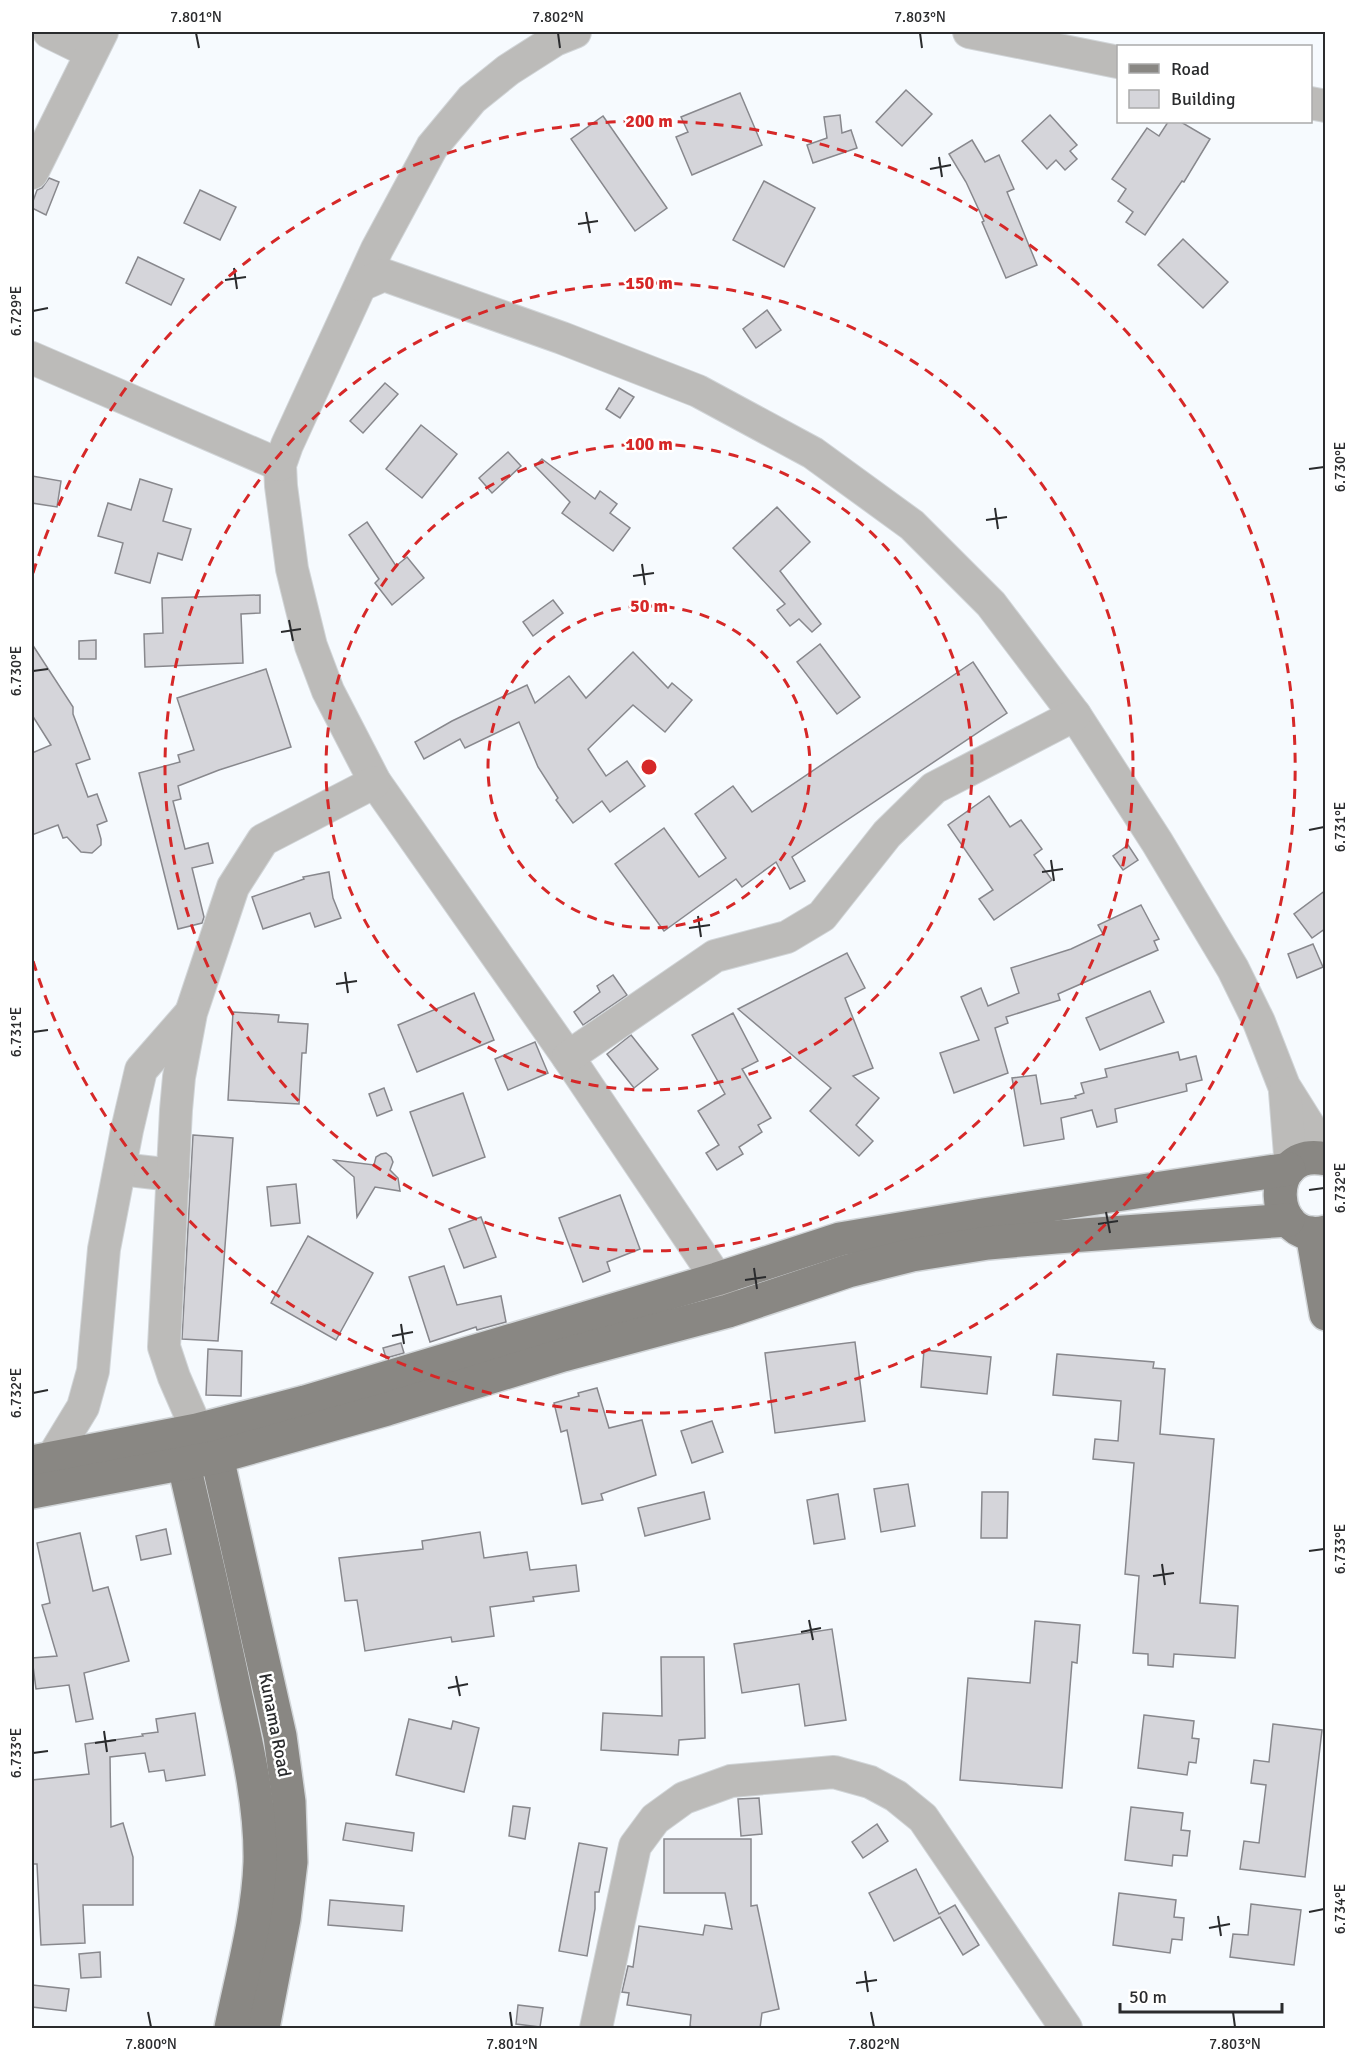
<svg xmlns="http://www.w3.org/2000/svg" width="1357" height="2060" font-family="Signika,sans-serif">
<rect width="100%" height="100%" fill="#f6fafe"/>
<g fill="#d5d5da" stroke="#88888d" stroke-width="1.5">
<polygon points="906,90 932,114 902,146 876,122"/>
<polygon points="740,93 762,145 692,175 676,137 688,132 681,117"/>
<polygon points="840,115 842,133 851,130 857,148 813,163 807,145 827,138 824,117"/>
<polygon points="1050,115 1077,145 1070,151 1077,159 1065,170 1056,160 1047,169 1022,141"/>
<polygon points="603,116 667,208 635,231 571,139"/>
<polygon points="1168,122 1181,122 1210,139 1184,182 1182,181 1145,235 1126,222 1133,212 1118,201 1126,189 1112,179 1147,128 1159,136"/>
<polygon points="972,140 985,162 999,155 1014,189 1007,192 1037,265 1006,278 982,222 984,221 966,182 949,154"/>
<polygon points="49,178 59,182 46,215 32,208 32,204 37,190 42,188"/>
<polygon points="764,181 815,208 784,267 733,240"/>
<polygon points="200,190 236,207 220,240 184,223"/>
<polygon points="1183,239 1228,282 1203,308 1158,265"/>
<polygon points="138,257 184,279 171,305 126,283"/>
<polygon points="767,310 781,330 756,348 743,329"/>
<polygon points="385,383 398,394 363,433 350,421"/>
<polygon points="619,388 634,397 620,418 606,409"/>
<polygon points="421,425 457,454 422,498 386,469"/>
<polygon points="508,452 521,466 492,493 479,478"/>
<polygon points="542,459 595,499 600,491 617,504 610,513 630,528 613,551 562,513 570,502 535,466"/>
<polygon points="32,476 61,481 57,507 32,503"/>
<polygon points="140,479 172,489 163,521 191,529 182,560 158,553 150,583 115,573 123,543 98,536 108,503 131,510"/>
<polygon points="777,507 810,542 780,571 821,624 812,632 799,619 790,626 777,610 785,604 733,548"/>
<polygon points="367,522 396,566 407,557 424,578 392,605 375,583 379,579 349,535"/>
<polygon points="260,595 260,613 241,614 243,663 145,667 144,634 163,633 162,598"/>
<polygon points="553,600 563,613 533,636 523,622"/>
<polygon points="96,640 96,659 79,659 79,641"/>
<polygon points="32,644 73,707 73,714 90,759 76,764 88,797 97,794 107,821 97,825 101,839 101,845 92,853 81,852 67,837 63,838 58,825 32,835 32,753 51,745 32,715"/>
<polygon points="820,644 860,697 837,714 797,662"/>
<polygon points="633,652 668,688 672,683 692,700 665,732 633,705 588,749 606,776 627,761 645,786 610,812 602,801 573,823 556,800 558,798 538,767 519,722 465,748 460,739 424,759 415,742 452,721 527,685 535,703 569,676 586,698"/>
<polygon points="973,662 1007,713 792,857 805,881 790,889 776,862 742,887 736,879 664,931 615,864 664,828 699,877 726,858 695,814 733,786 752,812"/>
<polygon points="266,669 291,747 219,770 178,786 181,799 173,801 185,849 208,843 213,863 192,868 204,917 202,923 178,929 139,773 180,762 178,755 194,750 177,698"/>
<polygon points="989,796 1010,827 1021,820 1042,849 1034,855 1052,880 994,920 979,899 993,890 948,825"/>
<polygon points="1128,845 1138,860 1123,870 1113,856"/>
<polygon points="329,872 333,898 341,918 315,927 310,913 263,929 252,897 304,879 303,877"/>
<polygon points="1326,890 1326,928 1312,938 1294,914"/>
<polygon points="1141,905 1159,939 1154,941 1158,950 1058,994 1060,1000 1006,1017 1008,1023 995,1028 1008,1073 954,1093 940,1053 979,1040 961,997 981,988 988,1006 1019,993 1011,968 1071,949 1103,934 1098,925"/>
<polygon points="1313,944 1323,967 1297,978 1288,954"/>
<polygon points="847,953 865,988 845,998 873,1068 853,1076 879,1098 856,1125 873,1141 859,1156 810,1111 831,1088 738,1009"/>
<polygon points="613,975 627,995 583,1025 574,1012 600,992 597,986"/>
<polygon points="1150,991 1164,1022 1100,1050 1086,1018"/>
<polygon points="474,993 494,1040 417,1072 398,1025"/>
<polygon points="233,1012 279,1015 278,1022 308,1024 306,1053 302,1053 299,1104 228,1100"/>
<polygon points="733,1013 758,1061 742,1069 771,1118 758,1125 762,1132 739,1147 743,1154 717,1170 706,1153 719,1145 698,1111 725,1094 692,1035"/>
<polygon points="631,1035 658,1069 634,1088 607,1054"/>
<polygon points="535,1042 548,1073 508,1090 495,1059"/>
<polygon points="1178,1052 1180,1060 1196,1056 1202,1080 1186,1084 1187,1091 1115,1109 1117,1122 1097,1127 1092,1110 1061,1118 1064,1139 1024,1146 1012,1078 1036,1075 1041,1104 1076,1098 1075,1096 1084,1093 1081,1083 1107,1077 1105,1069"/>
<polygon points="384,1088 392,1110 377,1116 369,1094"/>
<polygon points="463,1093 485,1157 433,1176 410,1112"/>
<polygon points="193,1135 233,1138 218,1341 182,1339"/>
<polygon points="386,1153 391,1157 393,1162 390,1170 398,1178 400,1191 375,1187 357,1217 354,1177 334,1160 374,1165 376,1157 381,1154"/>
<polygon points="296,1184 300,1223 271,1226 267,1187"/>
<polygon points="620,1195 640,1249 607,1262 610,1271 583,1282 559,1218"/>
<polygon points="481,1217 496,1257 464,1268 449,1229"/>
<polygon points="308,1236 373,1273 336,1340 271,1303"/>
<polygon points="444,1266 457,1305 501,1296 506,1322 477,1330 476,1327 430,1342 409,1277"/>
<polygon points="855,1342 865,1421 775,1433 765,1353"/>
<polygon points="401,1343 404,1353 386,1358 383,1348"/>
<polygon points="208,1349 242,1351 241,1396 206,1395"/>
<polygon points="924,1350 991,1357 987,1394 921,1387"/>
<polygon points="1057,1354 1154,1362 1153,1368 1165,1369 1160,1434 1214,1439 1200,1603 1238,1606 1235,1658 1174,1654 1173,1667 1148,1665 1148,1654 1133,1653 1139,1576 1125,1574 1134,1463 1093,1459 1095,1439 1118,1441 1121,1401 1053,1395"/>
<polygon points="597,1388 609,1428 642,1420 656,1475 601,1494 603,1500 582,1504 567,1430 561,1432 554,1403 579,1396 578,1393"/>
<polygon points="712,1421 723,1452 692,1463 681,1431"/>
<polygon points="908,1484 915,1526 881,1532 874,1489"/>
<polygon points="704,1492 710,1519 645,1536 638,1508"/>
<polygon points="982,1492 1008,1492 1007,1538 981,1538"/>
<polygon points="838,1494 845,1539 814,1544 807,1500"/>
<polygon points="166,1529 171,1554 141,1560 136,1536"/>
<polygon points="480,1532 484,1558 527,1552 530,1570 576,1565 579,1591 533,1597 534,1601 490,1607 494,1636 452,1642 451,1637 365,1651 357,1600 345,1601 339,1558 423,1549 422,1541"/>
<polygon points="80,1533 93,1591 108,1587 129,1661 84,1673 93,1719 76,1722 69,1685 36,1689 32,1658 57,1656 42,1605 50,1603 37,1543"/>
<polygon points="1035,1621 1080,1625 1077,1663 1072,1662 1062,1788 960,1780 968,1678 1030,1683"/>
<polygon points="832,1629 846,1720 805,1726 799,1684 742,1693 734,1644"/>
<polygon points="661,1657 704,1657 705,1738 679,1740 678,1755 601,1750 603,1713 662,1716"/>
<polygon points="195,1713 205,1775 166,1781 164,1770 149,1772 145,1753 110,1757 111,1827 123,1823 133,1857 133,1905 83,1905 85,1943 41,1945 37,1864 32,1864 32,1780 89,1774 85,1744 143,1736 142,1734 158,1732 156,1719"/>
<polygon points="1144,1715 1194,1721 1192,1738 1199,1739 1196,1763 1189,1762 1187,1775 1138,1768"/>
<polygon points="409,1719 451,1729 453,1721 479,1728 464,1792 396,1775"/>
<polygon points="1273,1724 1322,1730 1305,1877 1240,1869 1244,1841 1259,1843 1266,1785 1251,1783 1254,1760 1269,1762"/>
<polygon points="759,1798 762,1834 741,1836 738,1799"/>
<polygon points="513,1806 530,1808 525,1839 509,1836"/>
<polygon points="1131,1807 1183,1813 1181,1830 1190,1831 1187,1856 1173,1855 1172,1866 1125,1860"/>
<polygon points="346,1823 414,1833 412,1851 343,1840"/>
<polygon points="877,1824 888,1841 863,1858 852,1842"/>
<polygon points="664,1839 751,1839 751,1906 757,1905 779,2009 762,2013 760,2028 692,2028 692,2027 690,2026 691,2015 627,2005 629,1993 622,1992 628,1966 633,1967 639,1926 703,1935 705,1925 732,1929 725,1893 664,1893"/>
<polygon points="579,1843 607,1848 599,1892 595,1892 595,1909 587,1956 559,1951"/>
<polygon points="916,1869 939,1914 955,1905 979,1945 963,1955 940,1917 894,1941 869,1893"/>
<polygon points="1119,1893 1176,1900 1174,1917 1184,1918 1182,1940 1172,1939 1170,1953 1113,1945"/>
<polygon points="330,1900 404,1906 402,1931 328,1925"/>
<polygon points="1251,1904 1301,1910 1294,1965 1230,1957 1233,1934 1248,1935"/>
<polygon points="100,1952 101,1977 81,1978 79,1954"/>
<polygon points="32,1985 69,1989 66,2011 32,2007"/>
<polygon points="518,2005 543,2008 540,2027 516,2024"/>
</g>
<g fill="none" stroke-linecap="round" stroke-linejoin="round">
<defs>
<g id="minor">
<polyline points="49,32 90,52"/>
<polyline points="575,32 555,40 508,70 472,99 432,147 377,249 287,445 280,465 281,486 292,569 311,646 328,691 375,782 568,1057 717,1279 728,1311"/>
<polyline points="969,32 1118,62"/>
<polyline points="1310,103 1326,106"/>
<polyline points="32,173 102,32"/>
<polyline points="361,285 384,275 562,338 698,391 813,453 912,525 991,604 1075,715 1157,842 1233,969 1259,1022 1284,1086 1326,1153"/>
<polyline points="32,358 280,465"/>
<polyline points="568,1057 715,956 787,937 822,916 887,834 934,788 1075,715"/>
<polyline points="1285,1092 1291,1167"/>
<polyline points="120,1169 173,1175"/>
<polyline points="197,1430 174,1377 164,1347 176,1110 179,1077 191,1013 233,887 263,840 375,782"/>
<polyline points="52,1458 83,1407 93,1371 104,1249 127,1130 141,1070 190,1014"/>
<polyline points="596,2028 635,1846 655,1819 684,1798 731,1781 834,1772 870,1782 896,1796 923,1818 1066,2028"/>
</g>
<g id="major">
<path d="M1326 1159C1262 1145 1268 1247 1326 1232"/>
<polyline points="1312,1233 1326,1314"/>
<polyline points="203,1439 217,1457 280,1736 289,1802 291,1862 284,1919 263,2028"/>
<path d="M173 1447 184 1465C202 1542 220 1618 236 1696 248 1750 261 1807 260 1862 258 1918 242 1974 231 2028"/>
<polyline points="32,1462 197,1430 305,1402 717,1279 840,1239 983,1215 1289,1169"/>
<polyline points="32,1492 217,1457 387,1409 563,1355 728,1311 848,1271 912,1255 988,1243 1056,1237 1288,1220"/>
</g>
</defs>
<use href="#minor" stroke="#d1d5d8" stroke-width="34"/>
<use href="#major" stroke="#d1d5d8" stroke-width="36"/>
<use href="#minor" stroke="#bcbbb9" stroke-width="32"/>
<use href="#major" stroke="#898783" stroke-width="33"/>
</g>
<path fill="none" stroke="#2a2b2d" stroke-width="2" d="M196 33 199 48M558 33 560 48M920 33 922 48M939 157 942 177M930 169 951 165M586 212 590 233M578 224 598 221M234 268 237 289M225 280 246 277M33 311 48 308M1309 469 1324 467M995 508 998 529M986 520 1007 517M642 564 645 585M633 576 654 573M289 620 293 641M281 632 301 629M33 671 48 669M1309 830 1324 827M1051 860 1054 881M1042 872 1063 869M698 916 701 937M689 928 710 925M345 972 348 993M336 984 357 981M33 1032 48 1030M1309 1190 1324 1188M1106 1212 1110 1233M1098 1224 1118 1221M754 1268 757 1289M745 1280 766 1277M401 1324 404 1344M392 1336 413 1332M33 1393 48 1390M1309 1551 1324 1549M1162 1564 1165 1585M1153 1576 1174 1573M809 1620 813 1640M801 1632 821 1628M456 1676 460 1696M448 1688 468 1684M104 1731 107 1752M95 1743 116 1740M33 1753 48 1751M1309 1912 1324 1909M1218 1916 1221 1936M1209 1928 1230 1924M865 1971 868 1992M856 1983 877 1980M148 2012 151 2027M510 2012 512 2027M871 2012 874 2027M1233 2012 1235 2027"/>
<g fill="none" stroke="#d62828" stroke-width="3" stroke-dasharray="10 8">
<circle cx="649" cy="767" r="161"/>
<circle cx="649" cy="767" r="323"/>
<circle cx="649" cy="767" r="484"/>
<path d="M33 573A646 646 0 1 1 33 961"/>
</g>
<g text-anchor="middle" stroke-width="5" stroke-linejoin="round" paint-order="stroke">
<g font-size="18" fill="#2a2b2d" stroke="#fff">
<text transform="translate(275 1725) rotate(79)" y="6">Kunama Road</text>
</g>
</g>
<circle cx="649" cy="767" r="9" fill="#d62828" stroke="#fff" stroke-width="3"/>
<g font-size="18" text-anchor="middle" font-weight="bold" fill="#d62828" stroke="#fff" stroke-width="5" stroke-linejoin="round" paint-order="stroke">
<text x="649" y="127">200 m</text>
<text x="649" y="289">150 m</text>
<text x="649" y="450">100 m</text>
<text x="649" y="612">50 m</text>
</g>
<rect width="1357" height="2060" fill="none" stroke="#ffffff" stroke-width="66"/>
<rect x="1117" y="45" width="195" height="78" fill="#ffffff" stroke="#aaaaab" stroke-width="1.5"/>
<rect x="1129" y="64" width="30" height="9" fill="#898783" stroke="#aaaaab" stroke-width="1.5"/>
<text x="1171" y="75" font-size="18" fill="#2a2b2d">Road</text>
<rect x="1129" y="90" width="30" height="18" fill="#d5d5da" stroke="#aaaaab" stroke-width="1.5"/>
<text x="1171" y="105" font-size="18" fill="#2a2b2d">Building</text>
<path d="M1120 2003v9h162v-9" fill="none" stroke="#2a2b2d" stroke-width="3"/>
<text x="1129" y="2003" font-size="18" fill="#2a2b2d" stroke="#ffffff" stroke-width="4.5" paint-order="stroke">50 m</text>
<rect x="33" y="33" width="1291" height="1994" fill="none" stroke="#2a2b2d" stroke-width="2"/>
<g font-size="15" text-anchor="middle" fill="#2a2b2d">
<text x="196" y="22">7.801°N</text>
<text x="558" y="22">7.802°N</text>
<text x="920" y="22">7.803°N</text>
<text transform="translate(16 311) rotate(-90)" y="5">6.729°E</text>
<text transform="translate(1340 467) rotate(-90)" y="5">6.730°E</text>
<text transform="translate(16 671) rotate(-90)" y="5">6.730°E</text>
<text transform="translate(1340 827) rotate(-90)" y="5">6.731°E</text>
<text transform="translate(16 1032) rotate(-90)" y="5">6.731°E</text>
<text transform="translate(1340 1188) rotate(-90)" y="5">6.732°E</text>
<text transform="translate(16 1393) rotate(-90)" y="5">6.732°E</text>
<text transform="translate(1340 1549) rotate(-90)" y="5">6.733°E</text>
<text transform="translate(16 1753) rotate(-90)" y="5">6.733°E</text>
<text transform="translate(1340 1909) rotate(-90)" y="5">6.734°E</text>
<text x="151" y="2049">7.800°N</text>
<text x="512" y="2049">7.801°N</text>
<text x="874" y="2049">7.802°N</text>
<text x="1235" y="2049">7.803°N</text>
</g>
</svg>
